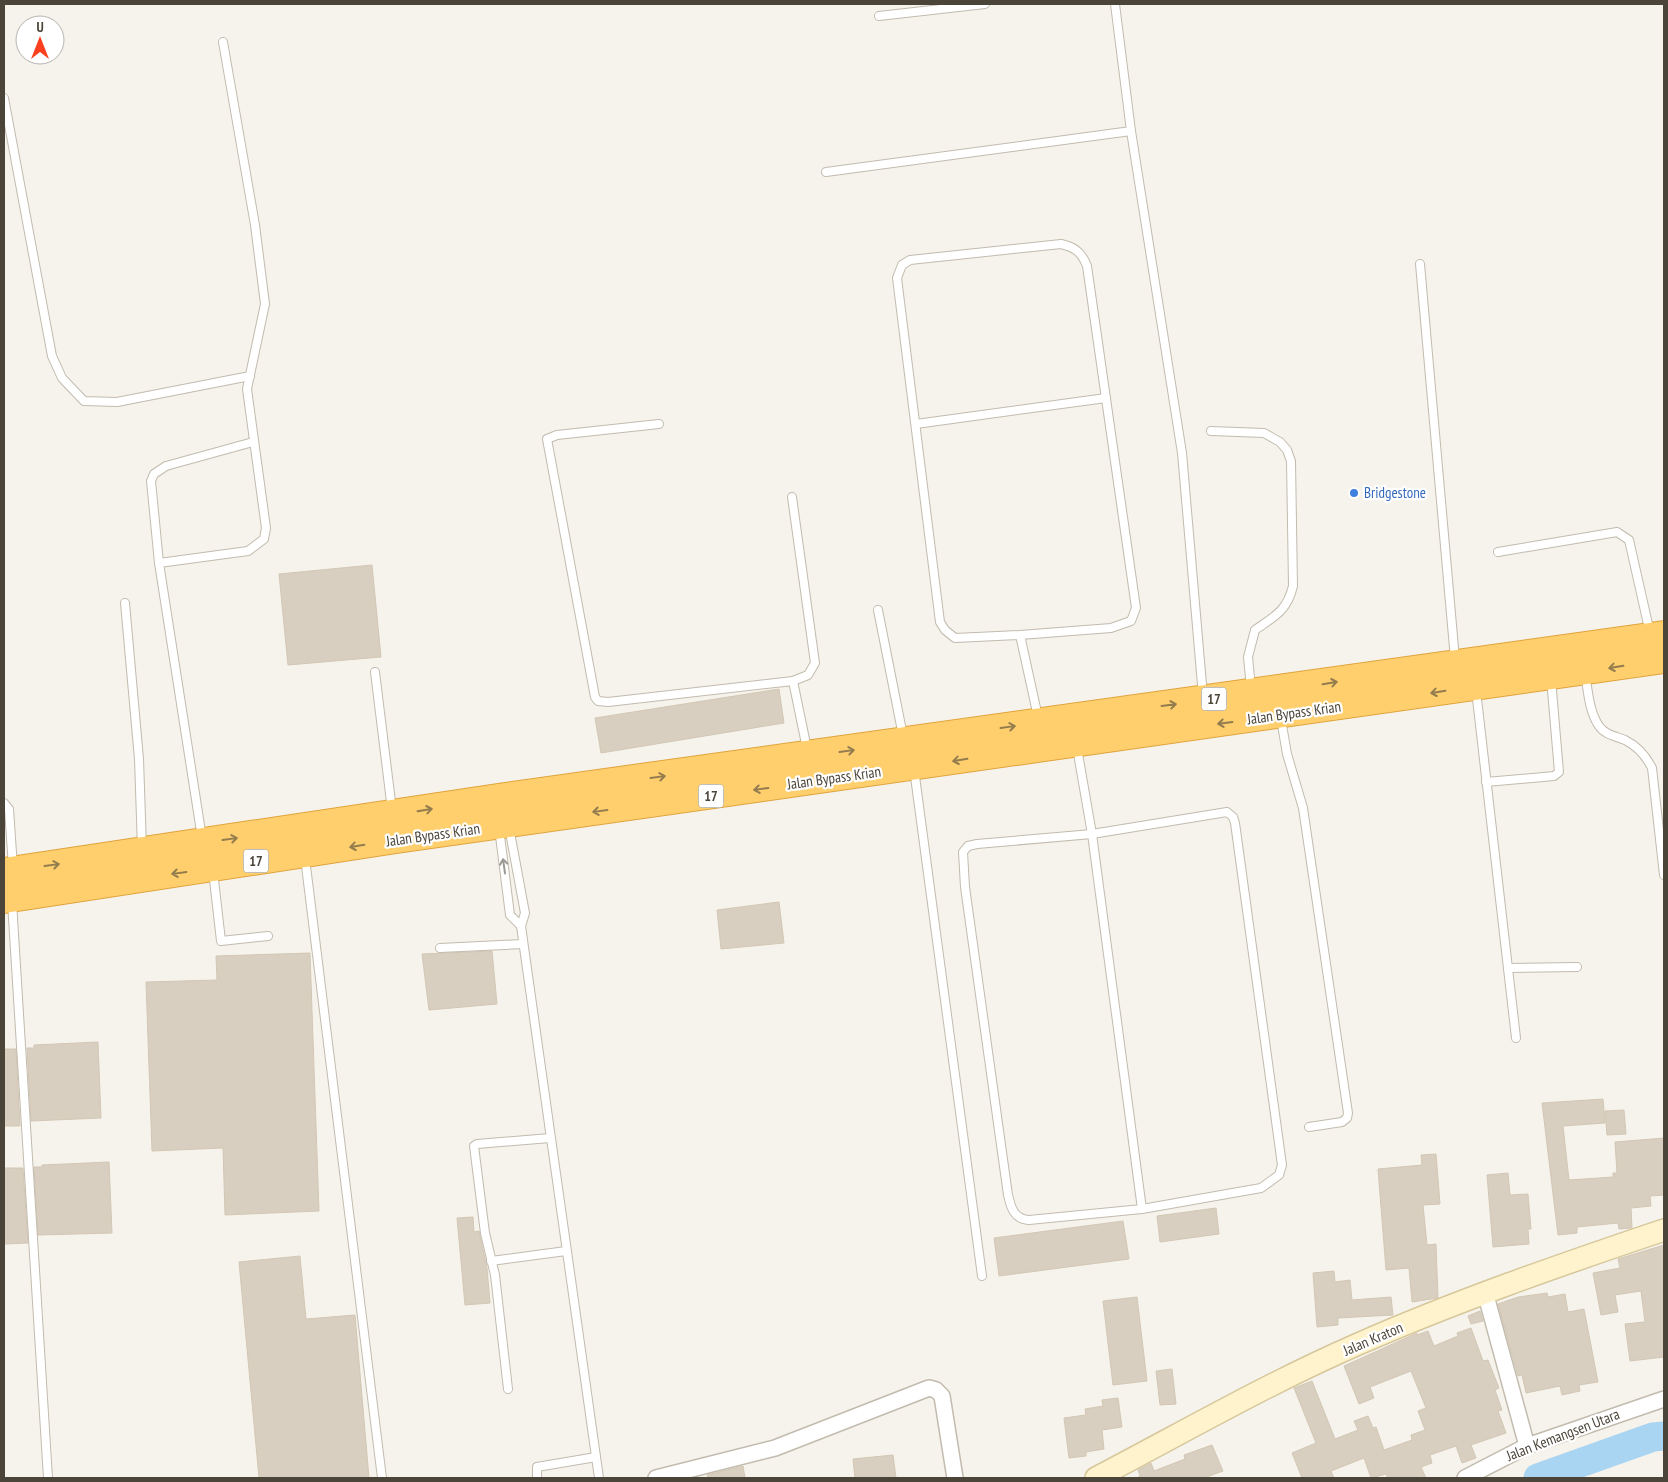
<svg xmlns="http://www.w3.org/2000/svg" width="1668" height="1482" font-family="'PT Sans Narrow',sans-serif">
<rect width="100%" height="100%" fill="#f6f3ec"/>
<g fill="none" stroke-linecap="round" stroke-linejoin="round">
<polyline stroke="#a9d4f2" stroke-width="29" points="1538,1478 1653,1437 1664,1436"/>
</g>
<g fill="#d8cfc1" stroke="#d3c7b4">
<polygon points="372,565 381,657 288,665 279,574"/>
<polygon points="779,689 784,723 601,753 595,718"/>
<polygon points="779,902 784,943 721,949 717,910"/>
<polygon points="492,951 497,1004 429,1010 422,954"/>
<polygon points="310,953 319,1211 225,1215 223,1148 152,1151 146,982 217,980 216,956"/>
<polygon points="98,1042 101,1118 31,1121 27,1048 34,1048 34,1045"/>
<polygon points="4,1049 16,1049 20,1126 4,1126"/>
<polygon points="1603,1099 1605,1123 1563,1126 1569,1180 1613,1177 1613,1173 1617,1173 1615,1142 1664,1138 1664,1195 1650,1196 1651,1206 1631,1208 1632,1228 1619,1229 1618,1223 1577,1227 1577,1233 1558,1235 1542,1103"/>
<polygon points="1624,1110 1626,1134 1607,1135 1605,1111"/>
<polygon points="1436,1154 1440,1204 1423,1205 1427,1245 1436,1244 1438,1298 1412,1302 1409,1268 1386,1270 1378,1169 1422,1165 1421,1155"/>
<polygon points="109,1162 112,1233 38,1235 34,1167 42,1167 42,1165"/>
<polygon points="4,1168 23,1168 28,1243 4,1244"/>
<polygon points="1508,1173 1510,1195 1528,1194 1531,1229 1528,1229 1529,1244 1493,1247 1487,1175"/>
<polygon points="1216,1208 1219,1234 1160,1242 1157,1216"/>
<polygon points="473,1217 474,1232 479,1231 487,1268 490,1303 465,1305 457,1218"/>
<polygon points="1123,1221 1129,1259 999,1276 994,1238"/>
<polygon points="1664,1245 1664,1357 1630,1361 1625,1324 1645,1322 1641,1291 1615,1295 1618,1312 1601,1315 1593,1273 1620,1268 1618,1259"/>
<polygon points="300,1256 306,1319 355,1315 369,1478 259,1478 239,1262"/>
<polygon points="1334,1271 1335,1282 1350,1280 1352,1300 1391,1297 1393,1315 1338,1318 1338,1325 1317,1327 1313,1273"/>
<polygon points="1547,1293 1548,1297 1565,1294 1568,1312 1584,1309 1598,1382 1579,1385 1580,1391 1562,1395 1560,1386 1526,1393 1522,1375 1518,1376 1498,1304 1518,1297"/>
<polygon points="1137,1297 1147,1381 1113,1385 1103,1301"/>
<polygon points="1480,1311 1483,1321 1471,1324 1468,1316"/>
<polygon points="1471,1328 1483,1361 1488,1360 1499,1388 1495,1390 1502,1410 1498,1411 1506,1433 1471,1445 1476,1458 1462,1463 1456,1446 1430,1455 1432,1463 1421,1467 1426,1478 1388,1478 1386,1474 1371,1478 1364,1458 1331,1471 1334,1478 1302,1478 1292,1453 1316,1443 1294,1388 1312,1381 1335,1439 1358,1430 1354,1421 1368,1416 1373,1428 1376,1427 1384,1450 1412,1440 1411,1435 1425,1430 1418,1411 1426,1408 1411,1371 1370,1387 1374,1398 1359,1404 1344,1366 1417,1333 1417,1335 1428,1331 1434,1346 1458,1336 1457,1333"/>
<polygon points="1172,1369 1176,1404 1160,1405 1156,1371"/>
<polygon points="1118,1398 1122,1427 1102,1430 1104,1449 1086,1452 1086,1456 1069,1458 1064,1418 1086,1415 1085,1409 1103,1406 1102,1400"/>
<polygon points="1212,1445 1223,1471 1204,1478 1137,1478 1140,1476 1138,1470 1151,1463 1154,1471 1185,1459 1184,1455"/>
<polygon points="893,1455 896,1478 855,1478 853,1459"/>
<polygon points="743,1466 745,1478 708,1478 707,1475"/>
</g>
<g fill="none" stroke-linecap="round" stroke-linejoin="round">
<defs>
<g id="lane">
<polyline points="1115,4 1131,131 1182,453 1203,696"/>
<polyline points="879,16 985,4"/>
<polyline points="4,98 52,356 62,378 84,401 117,402 250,376"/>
<polyline points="826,172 1131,131"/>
<polyline points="1420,264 1455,659"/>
<polyline points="659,424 557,435 547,439 595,697 598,701 608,702 793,681 807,749"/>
<polyline points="916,424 1106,398"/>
<path d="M1211 431 1264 433 1280 442 1287 450 1291 461 1293 586C1287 611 1275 616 1255 630L1248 657 1251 688"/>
<polyline points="792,497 815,663 808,675 793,681"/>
<polyline points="1498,552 1617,532 1629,540 1650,633"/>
<polyline points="159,563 248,551 264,539 266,528 247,389 265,304 255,225 223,42"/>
<polyline points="125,603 139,759 142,848"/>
<polyline points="878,610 903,736"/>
<path d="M1020 635 955 638 945 630 940 622 897 278 902 265 910 260 1061 244C1075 247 1082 253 1087 266L1136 608 1131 621 1111 628 1020 635 1038 717"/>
<polyline points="375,672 392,810"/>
<path d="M1585 674C1588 690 1589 712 1599 726 1605 735 1616 736 1625 740 1637 746 1646 756 1652 768L1664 875"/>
<polyline points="1476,690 1516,1038"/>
<polyline points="1281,719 1287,754 1303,808 1348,1113 1347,1118 1342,1122 1309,1127"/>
<polyline points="1077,748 1092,834 1142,1209"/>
<polyline points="914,769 982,1276"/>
<polyline points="1486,782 1554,776 1559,772 1551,679"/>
<polyline points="4,803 9,809 13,867"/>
<path d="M1227 812 1233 817 1235 823 1282 1165 1279 1175 1261 1188 1142 1209 1029 1220C1014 1219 1011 1208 1008 1195L965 887 963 852 968 846 977 844 1092 834Z"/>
<polyline points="509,827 525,913 521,926 599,1478"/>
<polyline points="499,828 510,915 521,926"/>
<polyline points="202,838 159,563 151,481 154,474 166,466 253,442"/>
<polyline points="305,858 382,1478"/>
<polyline points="213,871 221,941 268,936"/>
<polyline points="12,902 48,1478"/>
<polyline points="440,948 523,944"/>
<polyline points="1508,968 1577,967"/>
<polyline points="491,1261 566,1251"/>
<polyline points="508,1389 495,1275 485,1233 474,1146 477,1144 550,1138"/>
<polyline points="537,1478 537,1467 596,1457"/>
</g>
<g id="street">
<polyline points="1485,1292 1527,1446"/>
<polyline points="656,1478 775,1448 929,1388 936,1390 942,1396 955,1478"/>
<polyline points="1465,1478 1527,1446 1664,1399"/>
</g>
<path id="secondary" d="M1096 1478C1182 1433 1267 1384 1356 1345 1456 1301 1560 1265 1664 1230"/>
<g id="highway">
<polyline points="4,872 505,797 1664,635"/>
<polyline points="4,899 396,839 1664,659"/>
</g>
</defs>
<use href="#lane" stroke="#c2bbae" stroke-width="10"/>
<use href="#street" stroke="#c2bbae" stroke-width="18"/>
<use href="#secondary" stroke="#d6c79b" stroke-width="24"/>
<use href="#highway" stroke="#e0a43c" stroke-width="30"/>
<use href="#lane" stroke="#fff" stroke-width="8"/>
<use href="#street" stroke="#fff" stroke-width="15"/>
<use href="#secondary" stroke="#fff3cd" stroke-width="21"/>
<use href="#highway" stroke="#ffcf6e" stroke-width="28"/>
</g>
<defs><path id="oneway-shaft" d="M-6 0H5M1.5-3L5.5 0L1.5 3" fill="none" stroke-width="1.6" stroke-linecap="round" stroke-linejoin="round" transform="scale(1.25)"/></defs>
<g stroke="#937c4e">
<use href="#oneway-shaft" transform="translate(1616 667) rotate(171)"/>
<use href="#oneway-shaft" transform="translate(1330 683) rotate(-9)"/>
<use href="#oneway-shaft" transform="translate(1438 692) rotate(171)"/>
<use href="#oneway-shaft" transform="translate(1169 705) rotate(-7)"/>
<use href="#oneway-shaft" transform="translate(1225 723) rotate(173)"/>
<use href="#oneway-shaft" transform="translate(1008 727) rotate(-8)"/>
<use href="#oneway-shaft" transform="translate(847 751) rotate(-8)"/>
<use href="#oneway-shaft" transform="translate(960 760) rotate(171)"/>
<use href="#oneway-shaft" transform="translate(658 777) rotate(-8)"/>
<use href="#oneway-shaft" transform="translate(761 789) rotate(172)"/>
<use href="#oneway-shaft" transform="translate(425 810) rotate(-9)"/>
<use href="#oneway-shaft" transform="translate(600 811) rotate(172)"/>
<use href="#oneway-shaft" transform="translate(230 839) rotate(-8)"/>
<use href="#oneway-shaft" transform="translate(357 846) rotate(171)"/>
<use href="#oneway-shaft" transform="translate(52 865) rotate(-8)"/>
<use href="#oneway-shaft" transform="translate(179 873) rotate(172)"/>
</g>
<use stroke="#9c9892" href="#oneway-shaft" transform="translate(504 866) rotate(-98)"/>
<circle fill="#3f7fe0" stroke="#fff" stroke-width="2" cx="1354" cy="493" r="5"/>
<g text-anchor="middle" stroke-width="4.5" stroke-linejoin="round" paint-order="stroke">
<g fill="#fff" stroke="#817c74" stroke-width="1">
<rect x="1201.5" y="687.5" width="25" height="23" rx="4"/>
<rect x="698.5" y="784.5" width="25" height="23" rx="4"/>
<rect x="243.5" y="849.5" width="25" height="23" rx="4"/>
</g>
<g font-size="14" font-weight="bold" fill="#4b4439">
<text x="1214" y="704">17</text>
<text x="711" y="801">17</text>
<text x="256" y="866">17</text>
</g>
<g font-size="15" fill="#366cbe" stroke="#fff" text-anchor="start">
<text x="1364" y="498">Bridgestone</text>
</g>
<g font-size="15" fill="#4b4439" stroke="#fff">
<text transform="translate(1294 713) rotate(-8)" y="5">Jalan Bypass Krian</text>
<text transform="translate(834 778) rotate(-8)" y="5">Jalan Bypass Krian</text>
<text transform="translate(433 835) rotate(-8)" y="5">Jalan Bypass Krian</text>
<text transform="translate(1373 1339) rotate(-23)" y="5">Jalan Kraton</text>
<text transform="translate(1563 1435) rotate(-21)" y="5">Jalan Kemangsen Utara</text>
</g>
</g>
<rect width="1668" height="1482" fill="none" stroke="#4b4439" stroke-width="10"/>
<g transform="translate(40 40)"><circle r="24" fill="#ffffff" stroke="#b7b4b0"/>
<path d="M0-4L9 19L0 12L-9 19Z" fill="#fc3f1d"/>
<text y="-8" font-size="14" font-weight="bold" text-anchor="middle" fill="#4b4439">U</text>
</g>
</svg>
